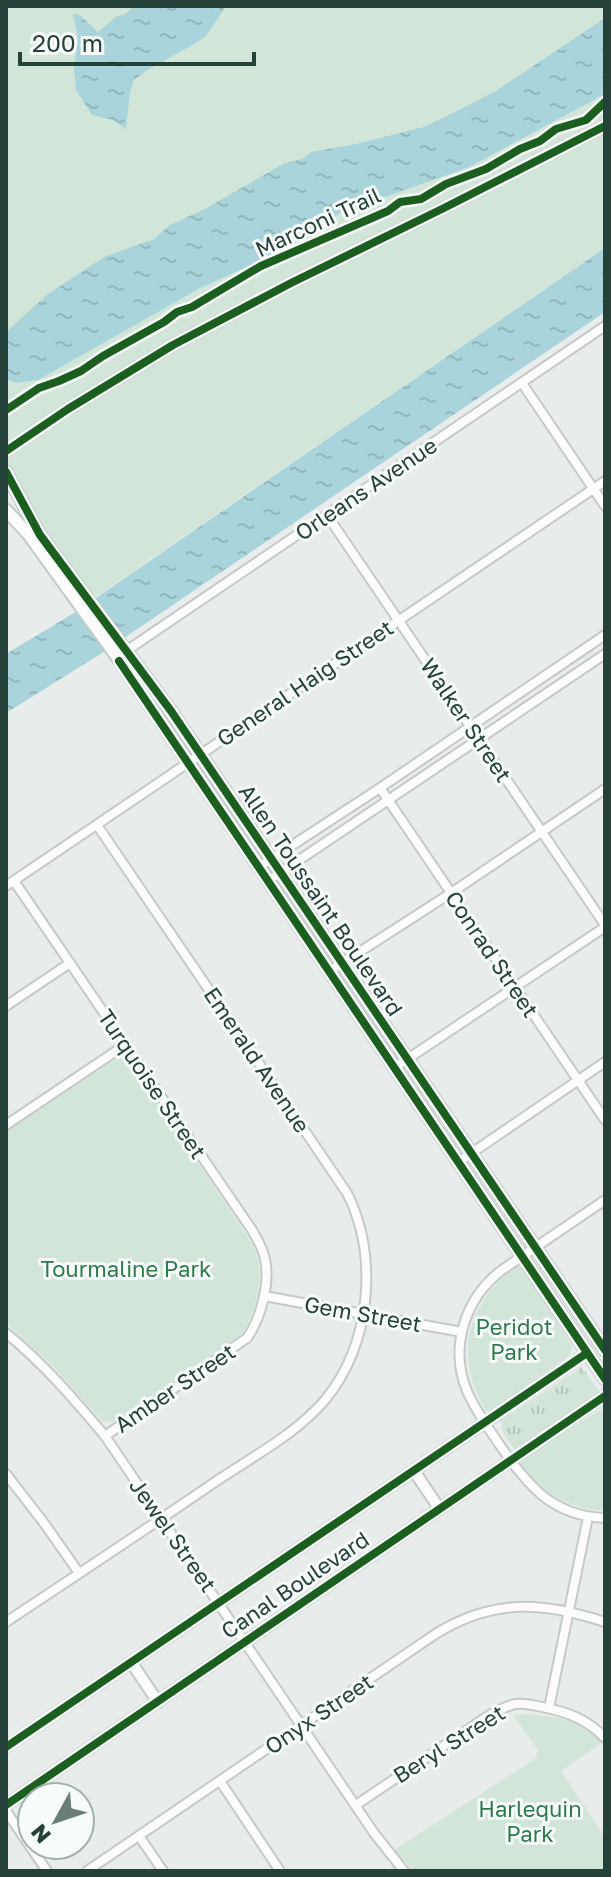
<svg xmlns="http://www.w3.org/2000/svg" width="611" height="1877" font-family="'Golos Text',sans-serif">
<defs>
<pattern id="grass-tufts" width="24" height="20" patternUnits="userSpaceOnUse" patternTransform="scale(2)"><rect width="24" height="20" fill="#d1e6d8"/><path d="M3 7l-1-3M5 7V3M7 7l1-3M15 17l-1-3M17 17v-4M19 17l1-3" fill="none" stroke="#b3c6ba"/></pattern>
<pattern id="water-ripples" width="26" height="14" patternUnits="userSpaceOnUse" patternTransform="scale(2)"><rect width="26" height="14" fill="#a9d4db"/><path d="M2 4q2-2 4 0t4 0M15 11q2-2 4 0t4 0" fill="none" stroke="#91b7bd"/></pattern>
</defs>
<rect width="100%" height="100%" fill="#e8edeb"/>
<polygon fill="url(#grass-tufts)" points="582,1367 601,1394 516,1452 501,1429 502,1424 500,1421"/>
<g fill="#d1e6d8">
<polygon points="6,6 605,6 605,248 97,596 74,581 6,472"/>
<path d="M122 1057 129 1060 246 1234C251 1242 256 1250 258 1258 263 1279 255 1318 241 1334L113 1422 102 1421 55 1368 6 1323V1132L117 1058Z"/>
<path d="M517 1266 522 1267 571 1344 572 1351 569 1356 491 1410 486 1411C453 1356 466 1303 517 1266Z"/>
<path d="M605 1407V1511C569 1509 540 1492 520 1463L522 1459Z"/>
<path d="M526 1714C556 1717 582 1719 603 1742L561 1771 605 1837V1871H414L394 1850 536 1758 538 1750 513 1715Z"/>
</g>
<g fill="url(#water-ripples)">
<polygon points="134,6 226,6 206,36 192,45 146,71 134,80 130,92 126,129 113,120 92,115 76,90 74,67 78,38 73,14 80,15 98,32 117,16 124,15"/>
<polygon points="605,18 605,94 467,168 340,213 258,262 200,288 38,380 17,383 6,379 6,332 48,294 104,257 154,239 170,225 205,209 283,164 302,159 311,152 356,144 424,127 457,111 496,91"/>
<polygon points="605,248 605,312 102,653 6,713 6,654 74,613"/>
</g>
<g fill="none" stroke-linecap="round" stroke-linejoin="round">
<defs>
<g id="minor">
<polyline points="522,383 605,506"/>
<polyline points="327,515 605,925"/>
<polyline points="126,651 605,326"/>
<polyline points="380,788 605,1120"/>
<polyline points="259,867 380,788 605,635"/>
<path d="M14 881 252 1230C257 1239 263 1248 265 1259 270 1284 261 1318 247 1338L105 1436"/>
<polyline points="268,881 605,654"/>
<polyline points="6,886 605,481"/>
<polyline points="330,971 451,893 605,789"/>
<polyline points="6,1006 70,963"/>
<polyline points="394,1068 605,927"/>
<polyline points="6,1125 125,1045"/>
<polyline points="457,1163 605,1062"/>
<path d="M605 1200 502 1270C465 1298 449 1347 467 1391 475 1410 488 1427 499 1444 528 1485 551 1516 605 1518"/>
<polyline points="264,1296 462,1332"/>
<path d="M6 1333C43 1363 74 1399 105 1436L374 1833 404 1871"/>
<polyline points="6,1474 44,1523 79,1573"/>
<path d="M6 1622C77 1575 148 1528 218 1480 254 1456 297 1433 325 1400 371 1344 379 1256 347 1193L97 825"/>
<polyline points="549,1708 588,1517"/>
<polyline points="220,1781 280,1871"/>
<path d="M356 1805 491 1714C499 1710 507 1706 515 1704 524 1703 533 1705 542 1707 567 1712 587 1719 605 1738"/>
<polyline points="6,1811 47,1871"/>
<polyline points="139,1836 163,1871"/>
<path d="M87 1871 437 1633C495 1598 543 1602 605 1622"/>
</g>
<g id="tertiary">
<polyline points="6,451 68,409 173,345 291,283 444,208 605,126"/>
<polyline points="414,1471 439,1508"/>
<polyline points="131,1662 158,1702"/>
<polyline points="6,1747 587,1353"/>
<polyline points="6,1805 605,1396"/>
</g>
<g id="secondary">
<polyline points="6,472 40,535 171,711 605,1350"/>
<polyline points="6,510 29,535 115,654 605,1379"/>
</g>
</defs>
<use href="#minor" stroke="#c5cac8" stroke-width="12"/>
<use href="#tertiary" stroke="#c5cac8" stroke-width="14"/>
<use href="#secondary" stroke="#c3cbc8" stroke-width="15"/>
<use href="#minor" stroke="#fcfcfc" stroke-width="8"/>
<use href="#tertiary" stroke="#fcfcfc" stroke-width="10"/>
<use href="#secondary" stroke="#fcfcfc" stroke-width="11"/>
<defs>
<g id="cycleway">
<polyline points="6,410 39,388 59,381 81,371 103,356 164,322 177,312 192,307 261,266 388,211 400,202 421,199 446,184 486,169 520,149 540,141 556,129 586,120 605,102"/>
<polyline points="6,451 68,409 173,345 291,283 444,208 605,126"/>
<polyline points="6,472 40,535 171,711 605,1350"/>
<polyline points="119,661 605,1379"/>
<polyline points="6,1747 587,1353"/>
<polyline points="6,1805 605,1396"/>
</g>
</defs>
<use href="#cycleway" stroke="#f7fbf9" stroke-width="13"/>
<use href="#cycleway" stroke="#1b5e20" stroke-width="8"/>
</g>
<g text-anchor="middle" stroke-width="6" stroke-linejoin="round" paint-order="stroke">
<g font-size="22" fill="#24423a" stroke="#f7fbf9">
<text transform="translate(318 222) rotate(-25)" y="8">Marconi Trail</text>
<text transform="translate(366 489) rotate(-34)" y="8">Orleans Avenue</text>
<text transform="translate(305 683) rotate(-34)" y="8">General Haig Street</text>
<text transform="translate(466 720) rotate(56)" y="8">Walker Street</text>
<text transform="translate(321 900) rotate(56)" y="8">Allen Toussaint Boulevard</text>
<text transform="translate(492 954) rotate(56)" y="8">Conrad Street</text>
<text transform="translate(257 1060) rotate(56)" y="8">Emerald Avenue</text>
<text transform="translate(152 1084) rotate(56)" y="8">Turquoise Street</text>
<text transform="translate(363 1314) rotate(10)" y="8">Gem Street</text>
<text transform="translate(175 1388) rotate(-34)" y="8">Amber Street</text>
<text transform="translate(173 1535) rotate(55)" y="8">Jewel Street</text>
<text transform="translate(295 1585) rotate(-34)" y="8">Canal Boulevard</text>
<text transform="translate(319 1714) rotate(-34)" y="8">Onyx Street</text>
<text transform="translate(449 1744) rotate(-32)" y="8">Beryl Street</text>
</g>
<g font-size="22" fill="#2d7a4b" stroke="#f7fbf9">
<text x="126" y="1277">Tourmaline Park</text>
<text x="514" y="1335">Peridot<tspan x="514" dy="25">Park</tspan></text>
<text x="530" y="1817">Harlequin<tspan x="530" dy="25">Park</tspan></text>
</g>
</g>
<rect width="611" height="1877" fill="none" stroke="#24423a" stroke-width="16"/>
<g transform="translate(56 1821) rotate(230)"><circle r="38" fill="#f7fbf9" stroke="#a3b1ad" stroke-width="2"/>
<path d="M0-6L14 30L0 20L-14 30Z" fill="#697e78"/>
<text y="-12" font-size="22" font-weight="bold" text-anchor="middle" fill="#24423a">N</text>
</g>
<path d="M20 52v12h234v-12" fill="none" stroke="#24423a" stroke-width="4"/>
<text x="32" y="52" font-size="24" fill="#24423a" stroke="#f7fbf9" stroke-width="6" paint-order="stroke">200 m</text>
</svg>
